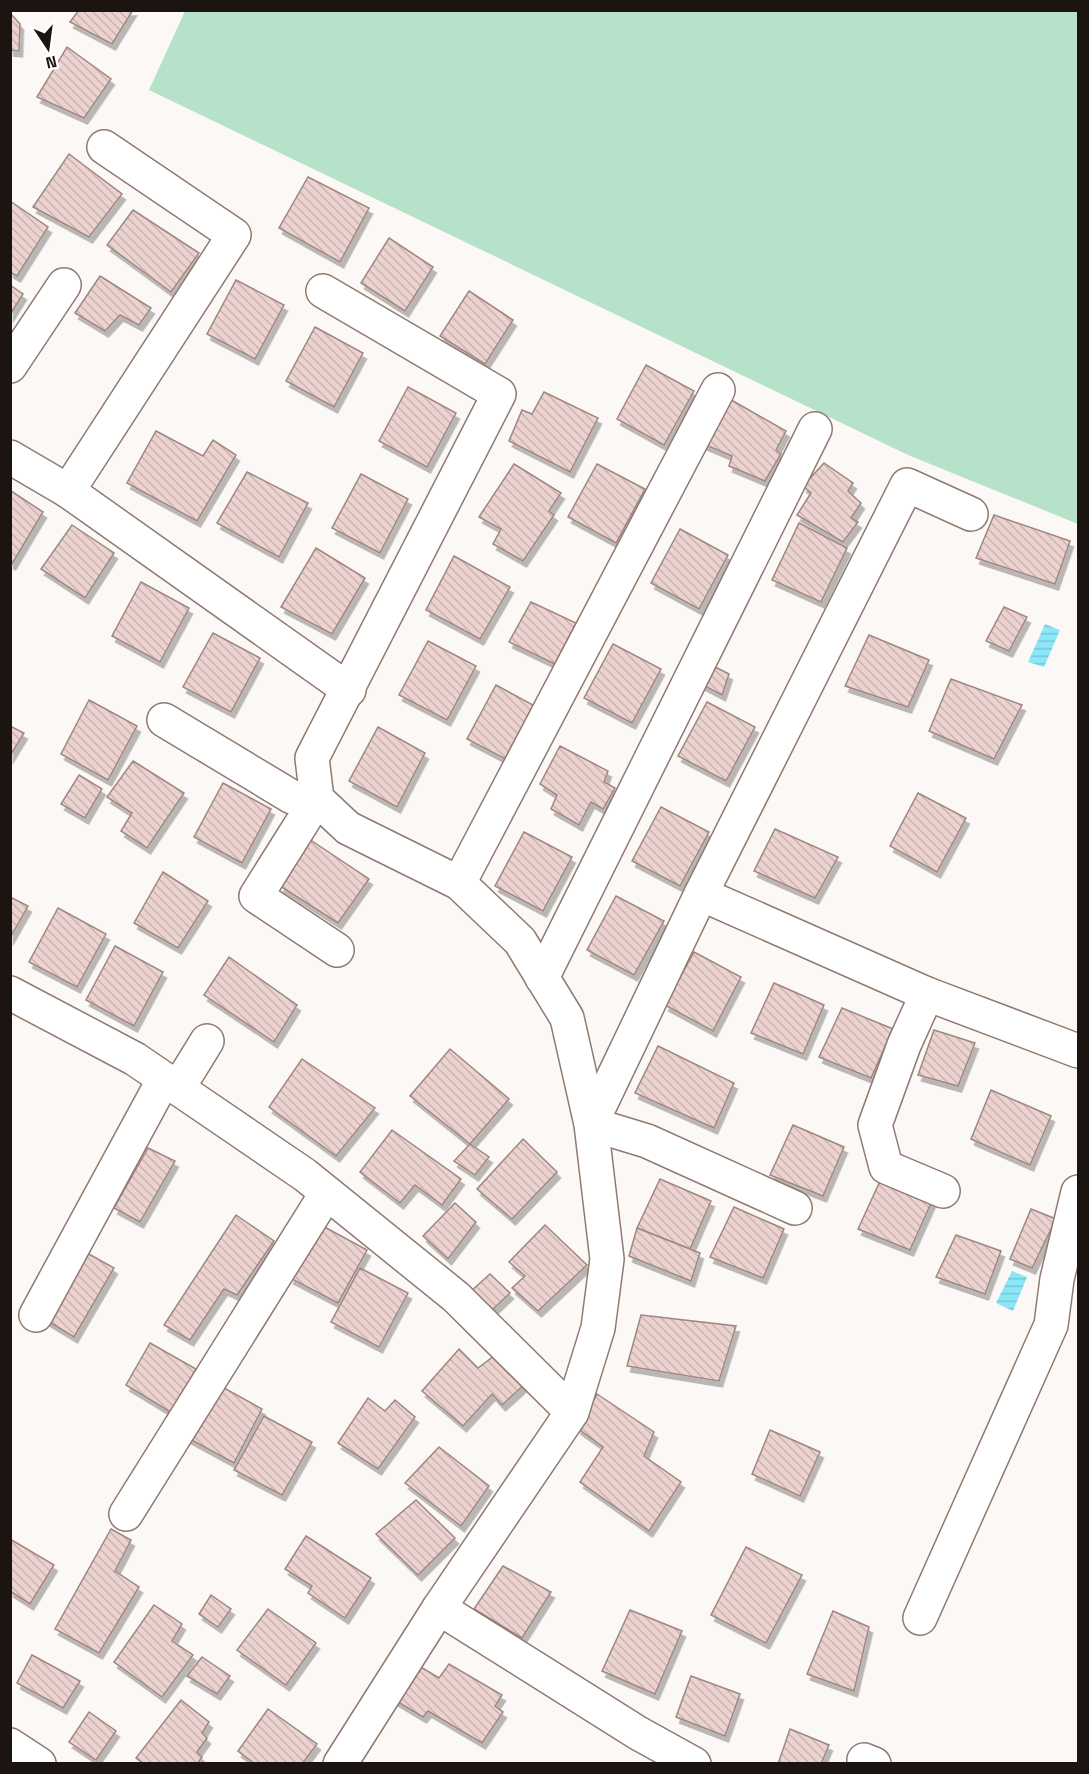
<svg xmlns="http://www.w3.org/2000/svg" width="1089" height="1774" font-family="'Space Grotesk',sans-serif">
<defs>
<pattern id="water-rules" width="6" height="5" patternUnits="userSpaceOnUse" patternTransform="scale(1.5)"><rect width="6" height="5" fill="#8be7f7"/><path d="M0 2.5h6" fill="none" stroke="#77c5d3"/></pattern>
<pattern id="building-back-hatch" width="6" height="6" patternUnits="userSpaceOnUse" patternTransform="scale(1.5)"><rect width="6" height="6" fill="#ecd3cf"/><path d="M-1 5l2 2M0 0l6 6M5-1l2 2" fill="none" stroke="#cab4b1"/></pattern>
<filter id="shadow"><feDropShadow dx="3.5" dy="6" stdDeviation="0" flood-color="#0004"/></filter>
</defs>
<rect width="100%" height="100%" fill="#fcf8f6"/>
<polygon fill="#b7e2ca" points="185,11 1078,11 1078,524 908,455 149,90"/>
<g fill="url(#water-rules)">
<polygon points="1045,624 1060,630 1044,667 1028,662"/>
<polygon points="1012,1271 1027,1277 1013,1311 996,1303"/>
</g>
<g fill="url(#building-back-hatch)" stroke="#9e8783" stroke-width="1.5" filter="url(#shadow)">
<polygon points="79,10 133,10 112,44 70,22"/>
<polygon points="10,13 20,24 19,51 10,50"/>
<polygon points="67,47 111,79 84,118 37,97"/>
<polygon points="69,154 122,194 89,237 33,207"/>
<polygon points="308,177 369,208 340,262 279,228"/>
<polygon points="10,201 48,227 17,276 10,272"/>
<polygon points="133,210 199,253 171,292 107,245"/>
<polygon points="389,238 433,267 405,311 361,283"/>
<polygon points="100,276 151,308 139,325 120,315 105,331 75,313"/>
<polygon points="236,280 284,305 255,359 207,334"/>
<polygon points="10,285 23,294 10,315"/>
<polygon points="469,291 513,320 485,364 440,336"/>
<polygon points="315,327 363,353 334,407 286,381"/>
<polygon points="646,365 694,391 664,445 617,419"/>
<polygon points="408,387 456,413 427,467 379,441"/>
<polygon points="544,392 598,418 570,472 509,441 522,410 532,414"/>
<polygon points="726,397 786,431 776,450 781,454 765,481 729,466 732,456 701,443"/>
<polygon points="156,431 203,456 213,440 236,455 197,521 127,483"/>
<polygon points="824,463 853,483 848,491 861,503 851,518 858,522 843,542 797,515 811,493 803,486"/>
<polygon points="514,464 561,493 549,511 554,515 523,561 493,544 501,529 479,517"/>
<polygon points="597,464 645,489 616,543 568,517"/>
<polygon points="247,472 308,503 279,557 217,523"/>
<polygon points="361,474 408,499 380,553 332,528"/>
<polygon points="11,491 43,512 12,564 10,563"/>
<polygon points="994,515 1070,541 1055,584 976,558"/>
<polygon points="799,523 847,548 821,602 772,580"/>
<polygon points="72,525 114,553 85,598 41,569"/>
<polygon points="680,529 728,555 699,609 651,583"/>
<polygon points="316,548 365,578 332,634 281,607"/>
<polygon points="454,556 510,587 480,639 426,610"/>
<polygon points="141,582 189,608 160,662 112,636"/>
<polygon points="531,602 576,623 555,664 509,642"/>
<polygon points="1004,607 1027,617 1009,651 986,641"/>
<polygon points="213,633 260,658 231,712 183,687"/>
<polygon points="869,635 929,660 908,707 845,686"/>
<polygon points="428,641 476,666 447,720 399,695"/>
<polygon points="613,644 661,669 632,723 584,698"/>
<polygon points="709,664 729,674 722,695 701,684"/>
<polygon points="951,679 1022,705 994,759 929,731"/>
<polygon points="496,685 544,711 515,764 467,739"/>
<polygon points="89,700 137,726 108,780 61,754"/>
<polygon points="707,702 755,727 726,781 678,756"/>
<polygon points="10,726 24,733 10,756"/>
<polygon points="378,727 425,753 397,807 349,781"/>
<polygon points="560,746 608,771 604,782 615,788 603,809 591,802 579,825 551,809 557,795 540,784"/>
<polygon points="133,761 184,793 147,848 121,831 132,813 107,797"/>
<polygon points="79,775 102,789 85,818 61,804"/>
<polygon points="223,783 271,809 242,863 194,837"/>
<polygon points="918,793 966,818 937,872 890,846"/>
<polygon points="661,807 709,832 680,886 632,861"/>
<polygon points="775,829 838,857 815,898 754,871"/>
<polygon points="524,832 572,857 543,911 495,886"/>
<polygon points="309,839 369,879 338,923 280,886"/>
<polygon points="163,872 208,901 178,948 134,923"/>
<polygon points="616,896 664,921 634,975 587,950"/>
<polygon points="10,897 28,906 10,938"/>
<polygon points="58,908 106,934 77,987 29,962"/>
<polygon points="115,946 163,972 134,1026 86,1000"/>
<polygon points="694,952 741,977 713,1031 665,1005"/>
<polygon points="229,957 297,1005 274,1042 204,995"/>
<polygon points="774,983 824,1005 803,1054 751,1033"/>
<polygon points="842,1008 893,1029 871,1078 819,1057"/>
<polygon points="934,1030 975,1043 958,1086 918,1075"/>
<polygon points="658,1046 734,1083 714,1128 635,1093"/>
<polygon points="450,1049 509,1099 470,1144 410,1096"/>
<polygon points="302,1059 375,1108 336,1156 269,1107"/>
<polygon points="991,1090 1051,1116 1030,1165 971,1139"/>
<polygon points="793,1125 844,1147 823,1196 770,1175"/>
<polygon points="392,1130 461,1179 442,1205 415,1185 400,1203 360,1172"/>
<polygon points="523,1139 557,1172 512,1219 477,1189"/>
<polygon points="470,1144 489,1157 475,1175 454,1161"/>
<polygon points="148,1148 175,1161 140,1222 114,1208"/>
<polygon points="660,1179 711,1201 690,1249 637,1228"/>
<polygon points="881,1179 932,1201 910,1250 858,1229"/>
<polygon points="455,1203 476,1222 448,1259 423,1236"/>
<polygon points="734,1207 784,1229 763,1278 710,1257"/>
<polygon points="1031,1209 1056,1219 1032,1268 1010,1259"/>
<polygon points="236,1215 274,1241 237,1295 224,1289 190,1340 164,1325"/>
<polygon points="319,1224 367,1250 338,1303 290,1278"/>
<polygon points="545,1225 587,1265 538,1311 512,1288 525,1276 509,1262"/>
<polygon points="637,1228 700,1253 691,1281 629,1256"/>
<polygon points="956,1235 1001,1251 985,1294 936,1277"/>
<polygon points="78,1248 114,1268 74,1337 41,1317"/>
<polygon points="360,1268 408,1293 379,1347 331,1322"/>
<polygon points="490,1274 510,1293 490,1312 469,1293"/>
<polygon points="641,1315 736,1326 719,1381 627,1366"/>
<polygon points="150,1343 196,1369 172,1413 126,1385"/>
<polygon points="459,1349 478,1368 494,1356 525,1384 502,1405 492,1394 463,1426 422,1391"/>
<polygon points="215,1383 262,1409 234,1463 186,1437"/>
<polygon points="597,1394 654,1432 644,1456 681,1482 649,1531 580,1482 603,1447 577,1428"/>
<polygon points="368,1398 385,1411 395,1400 415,1417 378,1469 338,1443"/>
<polygon points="264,1416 312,1442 282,1495 234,1470"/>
<polygon points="770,1430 820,1452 800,1496 752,1474"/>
<polygon points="439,1447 489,1486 461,1526 405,1483"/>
<polygon points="416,1500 455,1538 418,1575 376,1534"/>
<polygon points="111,1529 131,1540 115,1571 139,1587 99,1653 55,1629"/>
<polygon points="306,1536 371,1578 345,1618 308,1593 312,1586 285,1569"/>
<polygon points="10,1539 54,1565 30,1604 10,1591"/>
<polygon points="746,1547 802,1575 766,1643 711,1615"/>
<polygon points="503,1566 551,1592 522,1638 474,1609"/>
<polygon points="211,1595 231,1609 218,1627 199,1614"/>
<polygon points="154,1605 182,1624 172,1641 193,1655 162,1697 114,1662"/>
<polygon points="268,1609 316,1643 286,1685 237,1650"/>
<polygon points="630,1610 682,1631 655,1694 602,1671"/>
<polygon points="833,1611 869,1627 854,1691 807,1674"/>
<polygon points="32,1655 80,1681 63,1708 17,1683"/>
<polygon points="202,1657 230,1676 217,1694 187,1676"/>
<polygon points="414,1663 439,1678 449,1664 502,1695 495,1706 503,1712 482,1743 428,1711 423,1717 393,1699"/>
<polygon points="691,1676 740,1694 725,1736 676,1717"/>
<polygon points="181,1700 209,1722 202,1733 207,1738 197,1752 202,1757 197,1764 144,1764 136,1758"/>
<polygon points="268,1709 317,1744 302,1764 255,1764 238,1751"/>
<polygon points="89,1712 116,1731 96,1760 69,1742"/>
<polygon points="790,1729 829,1745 821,1764 778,1764"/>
</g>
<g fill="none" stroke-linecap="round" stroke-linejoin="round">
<defs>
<g id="minor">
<polyline points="104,147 234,235 68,491 349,690"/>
<polyline points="323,291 499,394 312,758 317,799 348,828 459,883 520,941 567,1018 591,1124 607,1259 598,1328 572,1412"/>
<polyline points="10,366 64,285"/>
<polyline points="10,457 68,491"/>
<polyline points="164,720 292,797 317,799 256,896 337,950"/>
<polyline points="459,883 718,390"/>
<polyline points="701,894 927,994 904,1045 875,1125 886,1167 943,1191"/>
<polyline points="542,978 815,429"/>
<polyline points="10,993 135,1059 305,1175 456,1297 572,1412 439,1608 340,1764"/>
<polyline points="927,994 1078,1051"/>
<polyline points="178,1088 207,1041"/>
<polyline points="795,1208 647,1141 591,1124 701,894 907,485 971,514"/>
<polyline points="36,1315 164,1079"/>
<polyline points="126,1514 326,1194"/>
<polyline points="439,1608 638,1733 694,1764"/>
<polyline points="920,1618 1051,1325 1057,1279 1078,1192"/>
<polyline points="10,1745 39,1764"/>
<polyline points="864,1760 874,1764"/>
</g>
</defs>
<use href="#minor" stroke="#8f7a72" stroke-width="36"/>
<use href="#minor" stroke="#fff" stroke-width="33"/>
</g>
<rect width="1089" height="1774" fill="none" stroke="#1c1411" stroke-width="24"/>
<g transform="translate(48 48) rotate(167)" stroke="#ffffff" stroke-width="4.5" paint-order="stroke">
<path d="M0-4.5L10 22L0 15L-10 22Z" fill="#1c1411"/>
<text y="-9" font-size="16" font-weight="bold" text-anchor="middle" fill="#1c1411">N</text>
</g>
</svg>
